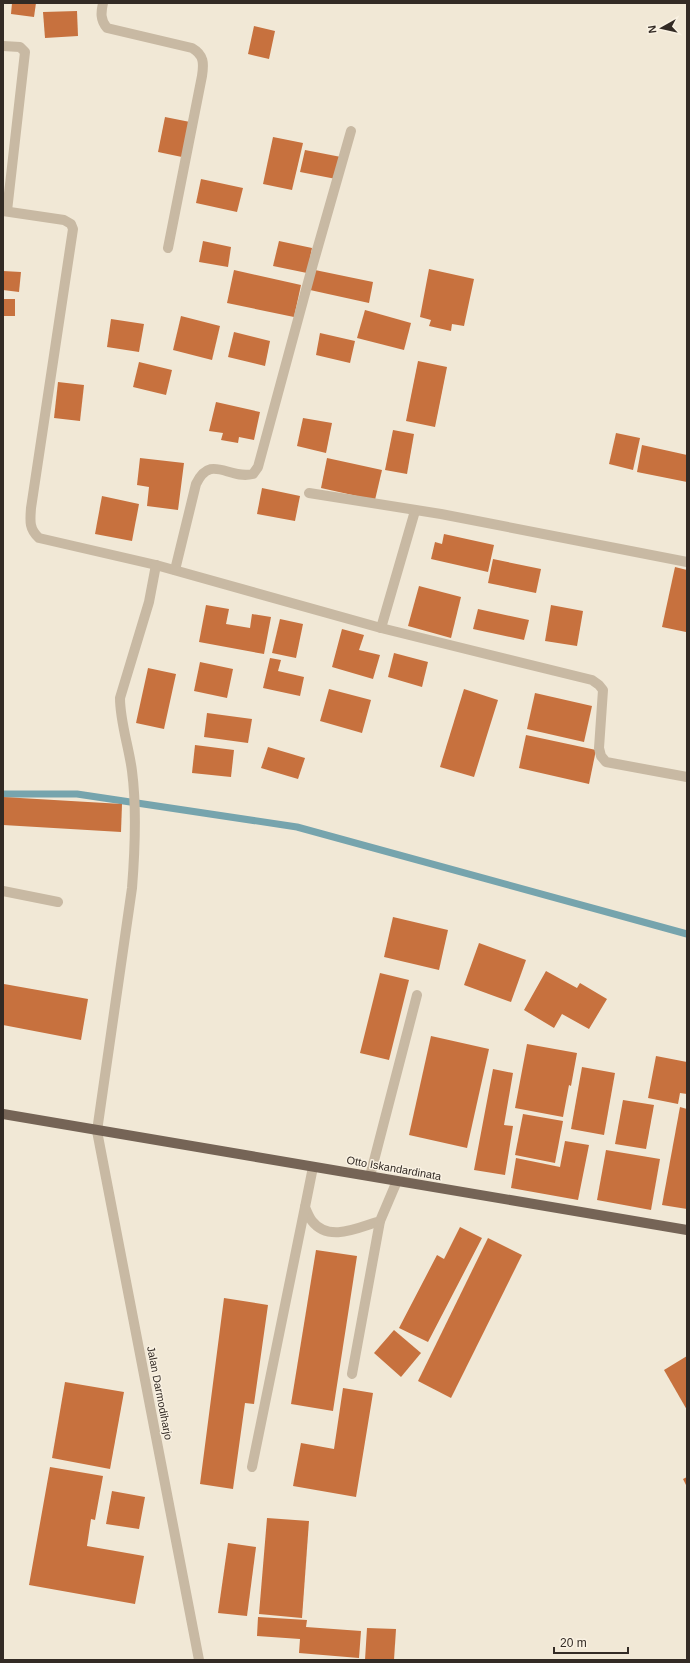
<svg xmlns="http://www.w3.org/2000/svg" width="690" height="1663" font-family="Arial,sans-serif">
<rect width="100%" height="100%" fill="#f1e8d6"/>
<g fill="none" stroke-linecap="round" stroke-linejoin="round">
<polyline stroke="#76a4ad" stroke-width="7" points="3,794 77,794 297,827 687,934"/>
</g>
<g fill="#c7713e">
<polygon points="12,3 36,3 34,17 11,14"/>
<polygon points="77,11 78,36 45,38 43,12"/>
<polygon points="254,26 275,31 269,59 248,54"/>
<polygon points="165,117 190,122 182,157 158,152"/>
<polygon points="273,137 303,143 292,190 263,184"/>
<polygon points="305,150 341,157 336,179 300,172"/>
<polygon points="201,179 243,188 237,212 196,203"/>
<polygon points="203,241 231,247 228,267 199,262"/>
<polygon points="279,241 312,248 307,273 273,266"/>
<polygon points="429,269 474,279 464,326 452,324 451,331 429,326 431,320 420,317"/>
<polygon points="234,270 301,285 294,317 227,303"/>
<polygon points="315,270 373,282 369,303 310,290"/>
<polygon points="3,271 21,272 19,292 3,290"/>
<rect x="3" y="299" width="12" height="17"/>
<polygon points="365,310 411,323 404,350 357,338"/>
<polygon points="181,316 220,326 212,360 173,350"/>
<polygon points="111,319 144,324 139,352 107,347"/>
<polygon points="234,332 270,341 265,366 228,357"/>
<polygon points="320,333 355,341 350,363 316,355"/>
<polygon points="418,361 447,367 435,427 406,421"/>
<polygon points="139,362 172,370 166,395 133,387"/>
<polygon points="58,382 84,385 80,421 54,418"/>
<polygon points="216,402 260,412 254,440 239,437 238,443 221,440 223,433 209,431"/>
<polygon points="303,418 332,423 326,453 297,446"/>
<polygon points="393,430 414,434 407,474 385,470"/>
<polygon points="616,433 640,438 633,470 609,464"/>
<polygon points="642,445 687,455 687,482 637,472"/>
<polygon points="140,458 184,463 178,510 147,506 149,487 137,485"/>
<polygon points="327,458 382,470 375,500 321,488"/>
<polygon points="262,488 300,496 295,521 257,514"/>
<polygon points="102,496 139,504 132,541 95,534"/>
<polygon points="444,534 494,545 488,572 431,559 435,542 442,544"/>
<polygon points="493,559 541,569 536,593 488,583"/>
<polygon points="675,567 687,570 686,632 662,627"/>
<polygon points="419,586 461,597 451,638 408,626"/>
<polygon points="206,605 229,609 226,624 250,628 252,614 271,617 264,654 199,642"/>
<polygon points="551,605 583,611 577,646 545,641"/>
<polygon points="478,609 529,620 524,640 473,629"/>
<polygon points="280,619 303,624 296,658 272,653"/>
<polygon points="342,629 364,635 359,650 380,655 373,679 332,667"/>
<polygon points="394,653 428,662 422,687 388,677"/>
<polygon points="270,658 281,660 278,671 304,677 300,696 263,688"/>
<polygon points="200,662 233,669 227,698 194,691"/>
<polygon points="148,668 176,674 164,729 136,723"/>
<polygon points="329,689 371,700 362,733 320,721"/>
<polygon points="464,689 498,700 474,777 440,767"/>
<polygon points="535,693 592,706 584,742 527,729"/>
<polygon points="207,713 252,719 248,743 204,737"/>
<polygon points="526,735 596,750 589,784 519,768"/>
<polygon points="195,745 234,750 231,777 192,773"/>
<polygon points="268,747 305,758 298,779 261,768"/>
<polygon points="3,797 122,804 121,832 3,825"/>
<polygon points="393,917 448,930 439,970 384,957"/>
<polygon points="479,943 526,960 511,1002 464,985"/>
<polygon points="546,971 577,988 580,983 607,999 589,1029 562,1014 554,1028 524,1010"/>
<polygon points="380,973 409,980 389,1060 360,1053"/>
<polygon points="4,984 88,999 81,1040 3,1025"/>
<polygon points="431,1036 489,1049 467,1148 409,1135"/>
<polygon points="527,1044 577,1053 571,1086 569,1085 563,1117 515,1108"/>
<polygon points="656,1056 687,1062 687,1094 680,1093 678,1104 648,1098"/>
<polygon points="582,1067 615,1073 604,1135 571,1129"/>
<polygon points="493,1069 513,1073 504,1125 513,1126 505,1175 474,1170"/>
<polygon points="623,1100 654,1105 646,1149 615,1144"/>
<polygon points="680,1107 687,1109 687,1209 662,1205"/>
<polygon points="523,1114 563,1121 555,1163 515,1155"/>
<polygon points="565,1141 589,1145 578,1200 511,1188 516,1158 560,1167"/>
<polygon points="606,1150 660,1159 651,1210 597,1200"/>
<polygon points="460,1227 482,1238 428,1342 399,1328 437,1255 444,1259"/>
<polygon points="488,1238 522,1255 451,1398 418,1381"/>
<polygon points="316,1250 357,1256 333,1411 291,1404"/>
<polygon points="224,1298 268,1305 254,1404 245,1403 233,1489 200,1484"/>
<polygon points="394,1330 421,1353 401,1377 374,1353"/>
<polygon points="687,1356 687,1410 664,1370"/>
<polygon points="65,1382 124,1392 110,1469 52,1458"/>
<polygon points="343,1388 373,1393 356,1497 293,1486 301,1443 334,1449"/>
<polygon points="50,1467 103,1476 95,1520 91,1519 87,1546 144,1556 135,1604 29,1585"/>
<polygon points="687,1477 687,1487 683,1479"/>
<polygon points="112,1491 145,1497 139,1529 106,1524"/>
<polygon points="267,1518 309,1521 302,1618 259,1614"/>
<polygon points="228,1543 256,1547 247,1616 218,1613"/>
<polygon points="258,1617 307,1620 306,1627 361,1631 359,1658 299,1653 300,1639 257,1636"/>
<polygon points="367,1628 396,1629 394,1660 365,1660"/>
</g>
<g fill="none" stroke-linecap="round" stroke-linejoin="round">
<g stroke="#c8b9a3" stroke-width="10">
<path d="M103 3C101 12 100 20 107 28L192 48C204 55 204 63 202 76L168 248"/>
<polyline points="3,46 20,47 25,52 7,211"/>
<path d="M3 211 64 220 71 224 73 229 31 508C30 521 29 529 39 538L156 565 381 628 592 680 599 685 603 690 599 748 601 756 606 762 687 777"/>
<polyline points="309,493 441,514 687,562"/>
<path d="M156 565 149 602 120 698C120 722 129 747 132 771 137 809 135 850 132 888L97 1131 199 1660"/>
<path d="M175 570 196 484C211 453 228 480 253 474L258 467 313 264 351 131"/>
<polyline points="381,628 415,511"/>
<polyline points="3,891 58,902"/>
<path d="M313 1167 305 1207C307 1212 309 1217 312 1221 329 1243 359 1227 380 1221L397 1181"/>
<polyline points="370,1176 417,995"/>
<polyline points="352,1374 380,1221"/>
<polyline points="252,1467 305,1207"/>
</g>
<polyline stroke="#756456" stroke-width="10" points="3,1114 687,1230"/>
</g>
<g text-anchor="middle" stroke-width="3" stroke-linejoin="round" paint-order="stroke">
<g font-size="11" fill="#332b25" stroke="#f9f1e2">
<text transform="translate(394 1168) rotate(10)" y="4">Otto Iskandardinata</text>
<text transform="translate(160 1393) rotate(79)" y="4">Jalan Darmodiharjo</text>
</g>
</g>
<rect width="690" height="1663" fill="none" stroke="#332b25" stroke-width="8"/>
<g transform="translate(662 28) rotate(262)" stroke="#f9f1e2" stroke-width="3" paint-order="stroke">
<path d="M0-3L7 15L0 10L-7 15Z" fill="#332b25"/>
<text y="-6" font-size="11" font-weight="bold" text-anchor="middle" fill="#332b25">N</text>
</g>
<path d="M554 1647v6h74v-6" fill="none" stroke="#332b25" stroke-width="2"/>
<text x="560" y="1647" font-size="12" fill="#332b25" stroke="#f9f1e2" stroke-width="3" paint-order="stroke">20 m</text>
</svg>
